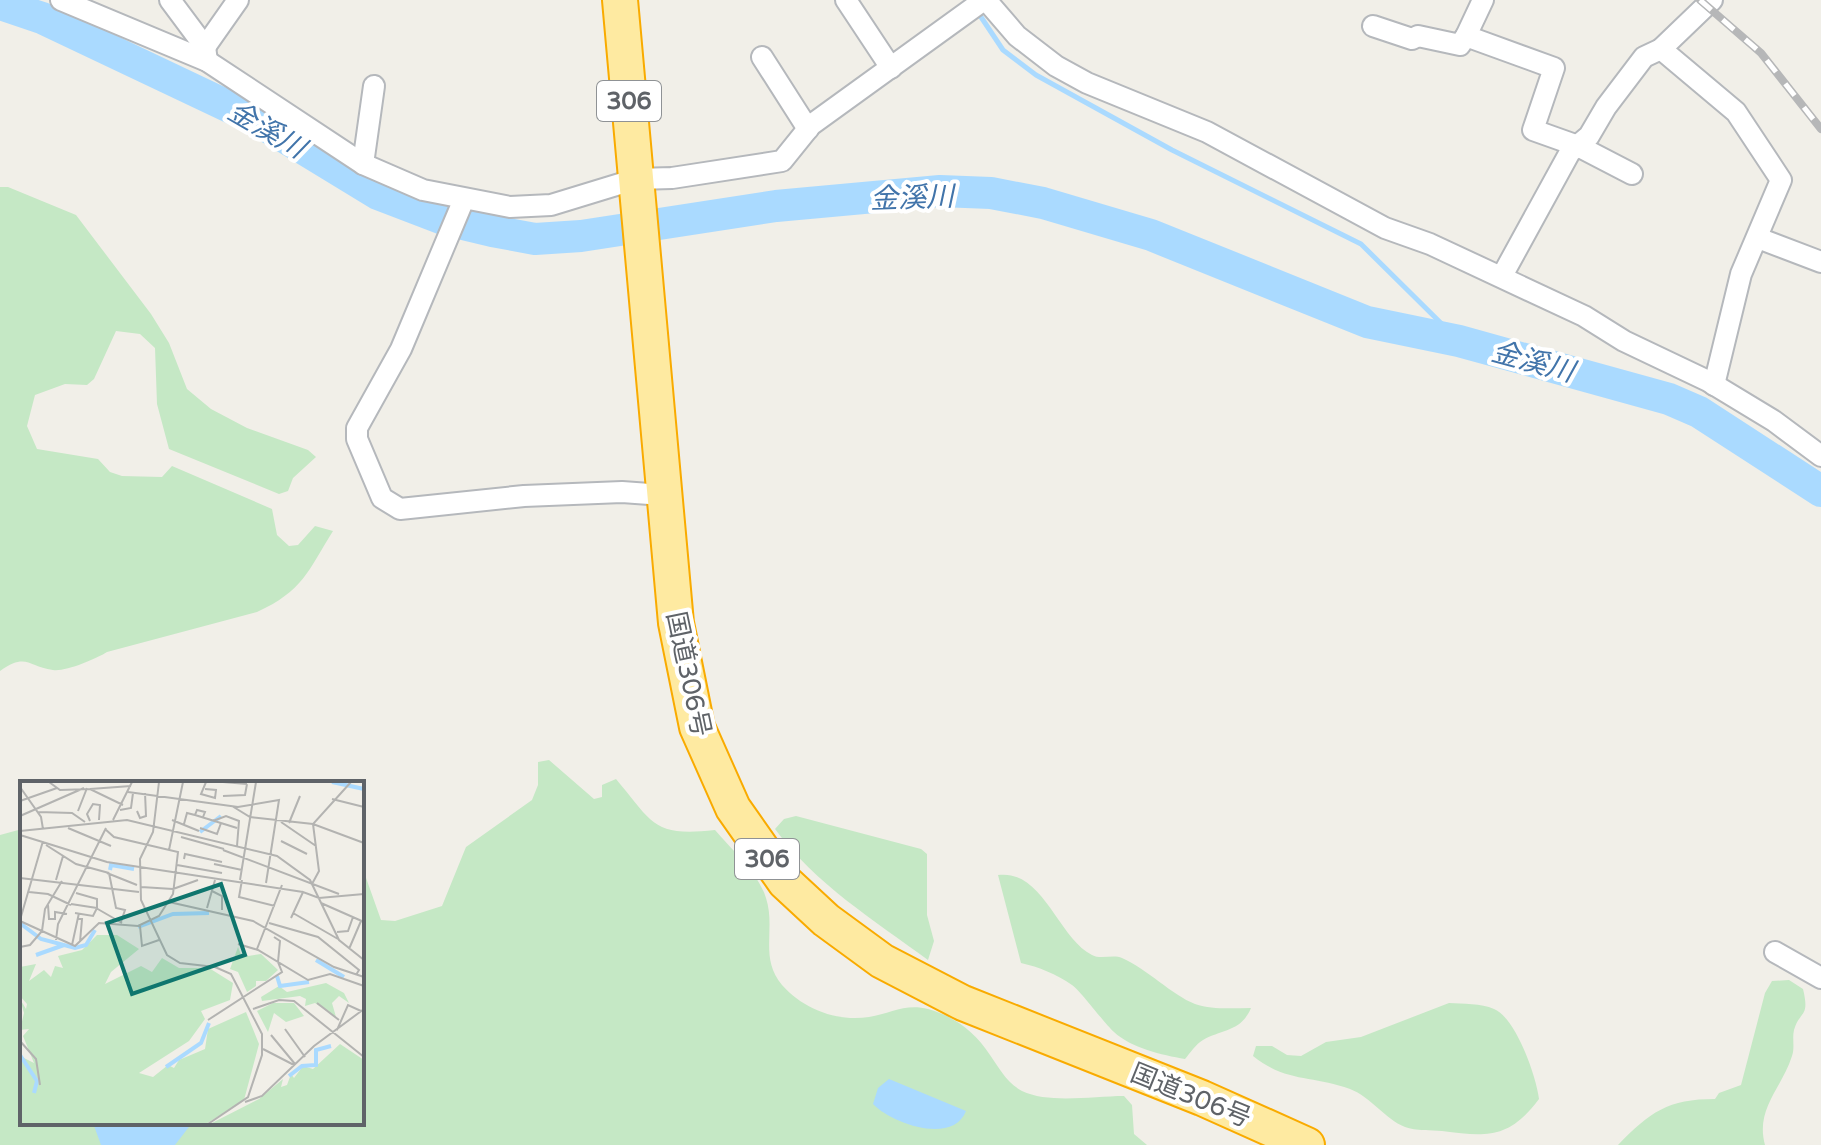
<svg xmlns="http://www.w3.org/2000/svg" width="1821" height="1145" font-family="'Varela Round','Noto Sans JP',sans-serif">
<rect width="100%" height="100%" fill="#f1efe8"/>
<g fill="#c5e8c5">
<path d="M0 187H8L76 215 151 314 169 343 187 389 211 409 247 428 308 450 316 457 293 478 288 491 279 494 169 449 157 404 155 348 140 334 116 331 94 379 87 385 65 384 35 395 27 426 37 449 98 459 110 472 122 476 162 477 172 466 272 509 277 535 289 546 298 545 315 526 333 531C308 571 303 591 257 612L107 652C96 659 65 672 53 670 28 667 27 652 0 671Z"/>
<path d="M549 760 594 799 602 797V785L616 779C653 823 653 837 715 830 731 849 759 874 766 898 776 929 759 958 782 985 803 1009 837 1022 869 1017 891 1013 906 1003 928 1009 954 1016 975 1032 990 1055 999 1068 1007 1083 1022 1091 1049 1104 1093 1096 1124 1096L1132 1105 1134 1134 1147 1145H0V835L22 829V1123H362V816L365 875 381 920 395 921 442 906 466 847 532 800 538 785V762Z"/>
<path d="M796 816 921 849 927 854V915L934 941 928 960C874 920 815 884 775 829L784 819Z"/>
<path d="M998 875C1043 869 1058 938 1092 955 1101 960 1113 954 1122 958 1147 969 1172 995 1195 1004 1213 1010 1232 1008 1251 1008 1241 1032 1222 1029 1203 1040 1196 1044 1190 1053 1185 1059 1162 1055 1131 1048 1114 1032 1104 1023 1079 989 1072 985 1056 974 1039 967 1021 963Z"/>
<path d="M1789 980 1803 989C1810 1018 1800 1010 1794 1030 1792 1038 1795 1048 1792 1056 1782 1088 1755 1109 1765 1145H1618C1650 1112 1668 1099 1715 1099L1719 1093 1741 1085 1765 993 1772 981Z"/>
<path d="M1449 1003C1463 1004 1481 1003 1494 1009 1516 1018 1536 1076 1539 1099 1509 1139 1487 1137 1442 1131 1431 1130 1416 1131 1405 1127 1385 1119 1371 1097 1350 1089 1313 1075 1287 1083 1253 1056L1256 1046H1272L1287 1055 1301 1056 1326 1042 1361 1037Z"/>
</g>
<g fill="#aadaff">
<path d="M889 1079 966 1111C953 1145 892 1124 873 1104L878 1088Z"/>
<polygon points="93,1123 192,1123 175,1145 101,1145"/>
</g>
<g fill="none" stroke-linecap="round" stroke-linejoin="round">
<polyline stroke="#aadaff" stroke-width="5" points="977,11 1003,50 1036,75 1172,150 1361,244 1459,341"/>
<polyline stroke="#aadaff" stroke-width="32" points="0,4 42,18 255,119 378,194 446,220 492,231 535,239 581,236 776,206 940,191 991,193 1043,203 1151,235 1367,322 1459,341 1669,399 1699,412 1821,491"/>
<defs>
<g id="minor">
<polyline points="61,0 207,61 363,164 423,190 510,207 551,205 636,179 672,178 782,161 811,125 984,0"/>
<polyline points="170,0 205,47 207,61"/>
<polyline points="846,0 891,68"/>
<polyline points="986,0 1017,36 1056,66 1087,83 1207,132 1385,228 1430,244 1584,316 1624,341 1708,381 1774,421 1821,456"/>
<polyline points="1483,0 1466,36 1554,68 1533,130 1578,146 1632,174"/>
<polyline points="1373,26 1412,39 1418,36 1460,45 1466,36"/>
<polyline points="205,47 238,0"/>
<polyline points="1661,49 1736,112 1781,180 1741,274 1714,385"/>
<polyline points="762,57 808,129"/>
<polyline points="363,164 374,86"/>
<polyline points="464,199 401,349 357,428 357,439 382,498 400,509 524,496 622,492 663,495"/>
<polyline points="1758,238 1821,262"/>
<polyline points="1502,276 1570,152 1589,136 1606,107 1644,57 1661,49 1712,0"/>
<polyline points="1775,952 1821,978"/>
</g>
<polyline id="trunk" points="620,0 676,623 697,727 733,808 785,882 826,920 882,961 963,1003 1202,1098 1307,1145"/>
</defs>
<use href="#minor" stroke="#b5b8bc" stroke-width="24"/>
<use href="#trunk" stroke="#f9ab00" stroke-width="38"/>
<use href="#minor" stroke="#fff" stroke-width="20"/>
<use href="#trunk" stroke="#feeaa1" stroke-width="34"/>
<defs>
<polyline id="rail" points="1700,0 1761,53 1821,129"/>
</defs>
<use href="#rail" stroke="#b6b7b8" stroke-width="8"/>
<use href="#rail" stroke="#fff" stroke-width="5" stroke-dasharray="15" stroke-linecap="butt"/>
</g>
<g text-anchor="middle" stroke-width="8" stroke-linejoin="round" paint-order="stroke">
<g fill="#fff" stroke="#8f9295" stroke-width="2">
<rect x="597" y="81" width="64" height="40" rx="6"/>
<rect x="735" y="839" width="64" height="40" rx="6"/>
</g>
<g font-size="24" font-weight="bold" fill="#5f6368">
<text x="629" y="109">306</text>
<text x="767" y="867">306</text>
</g>
<g font-size="26" fill="#5f6368" stroke="#fff">
<text transform="translate(689 674) rotate(78)" y="9">国道306号</text>
<text transform="translate(1191 1095) rotate(22)" y="9">国道306号</text>
</g>
<g font-size="28" font-style="italic" fill="#4174aa" stroke="#fff">
<text transform="translate(267 129) rotate(30)" y="10">金溪川</text>
<text transform="translate(912 197) rotate(-2)" y="10">金溪川</text>
<text transform="translate(1533 361) rotate(15)" y="10">金溪川</text>
</g>
</g>
<g transform="translate(20 781)">
<rect width="344" height="344" fill="#f1efe8"/>
<path d="M77 154H97L119 168 91 191 85 203 121 185 132 191 142 177 159 187H189L213 202 210 219 181 230 185 238 169 260 119 292 133 296 148 284 154 287 159 279 185 268 188 248 226 231 239 263 224 319 186 343H0V275L14 282 3 255 9 248 0 249 4 232 0 218 6 228 7 223 0 215V186L16 183 9 200 24 189 31 196 35 185 43 187 38 175 62 169ZM218 166 222 176 241 173 258 189 246 200H236V205L227 211 218 191 210 188ZM306 202 324 212 329 222 319 215 312 222 316 236 295 222 285 225 286 218 280 215 242 220 241 216 259 205 267 211ZM253 222H274L284 235 266 241 254 232 248 251 237 230ZM320 263 344 279V343H190L239 318 263 298 261 306 267 304 271 293 274 297 283 285 293 288Z" fill="#c5e8c5"/>
<path fill="none" stroke="#aadaff" stroke-width="4" d="M312 1 344 8M180 51 201 35M90 89 91 84 114 88M1 143 21 158 55 167 66 164 75 149M118 146 153 133 189 132M16 174 44 164M296 179 324 196M257 195 260 205 289 201M0 274 17 300 14 312M146 286 181 262 189 242M269 295 282 285 296 284V269L311 265"/>
<path fill="none" stroke="#b3b3b1" stroke-width="2" d="M29 1 40 9 70 8 103 24M139 1 133 51 120 78 121 119 147 174 160 182 195 186 211 193 242 253V274L228 316 188 343M203 1 227 3M0 6 21 36 23 48M70 8 111 5M185 8 196 9 195 17 181 13 186 1M108 11 218 26 259 19 246 102M203 15 225 14 227 3M312 18 344 26M0 20 37 7M212 25 230 36 293 43 344 62M100 29 111 27 113 12M58 30 67 7M117 30 120 37 126 35 125 12M18 31 52 32 65 41M175 34 217 47M0 35 64 7M93 39 112 1M152 39 179 50M70 40 67 33 73 23 80 24 79 39M193 40 206 35 219 40 217 65M261 41 296 65M269 42 280 15M164 43 167 32 175 34 177 29 185 31 183 36M48 47 91 65M180 47 197 53 201 42M0 50 107 39 257 75 290 99 319 159 344 179M0 54 87 81 283 111M161 56 204 68M261 60 287 73M26 64 56 83 89 92M149 69 163 1M203 69 319 113M164 78 165 73 202 81M194 83 222 89M157 84 202 92M87 92 117 104M89 92 96 127 105 129 101 141M0 97 119 111M36 99 43 75M220 99 236 1M222 99 219 116 255 125M292 103 299 90 293 43 331 1M121 106 153 108M153 108 178 99M192 110 202 115V129M9 111 28 113 51 124M56 112 77 118V127M149 121 233 140 314 186 344 196M301 122 344 141M51 123 77 127M28 124 29 138H35V131L47 133M76 127 102 142M187 127 195 99M55 132 73 135 77 127M273 132 318 158M271 137 283 111 299 117 344 113M58 138H62L60 161M0 139 23 60M0 140 55 165 79 142 118 145 139 135 153 113 158 71 94 56 85 48M249 142 298 156 339 189 336 194M120 145 122 165 139 159M317 151 328 150 333 136M36 159 38 143 86 47M218 163 238 169 288 199 310 193 344 205M52 164 59 132M0 166 10 164 22 150 25 128 42 100M237 168 262 104M329 168 341 140M297 222 319 239M233 228 259 219 274 220 344 276M188 239 262 191 258 181 260 160 254 156M265 248 285 276M317 249 328 224 341 230M251 254 275 283M0 260 16 278 20 304M243 268 274 284M225 321 242 315 294 265 344 228"/>
<path fill="#0f766e" fill-opacity="0.15" stroke="#0f766e" stroke-width="4" d="M201 103 225 174 112 213 87 142Z"/>
<rect width="344" height="344" fill="none" stroke="#5f6368" stroke-width="4"/>
</g>
</svg>
